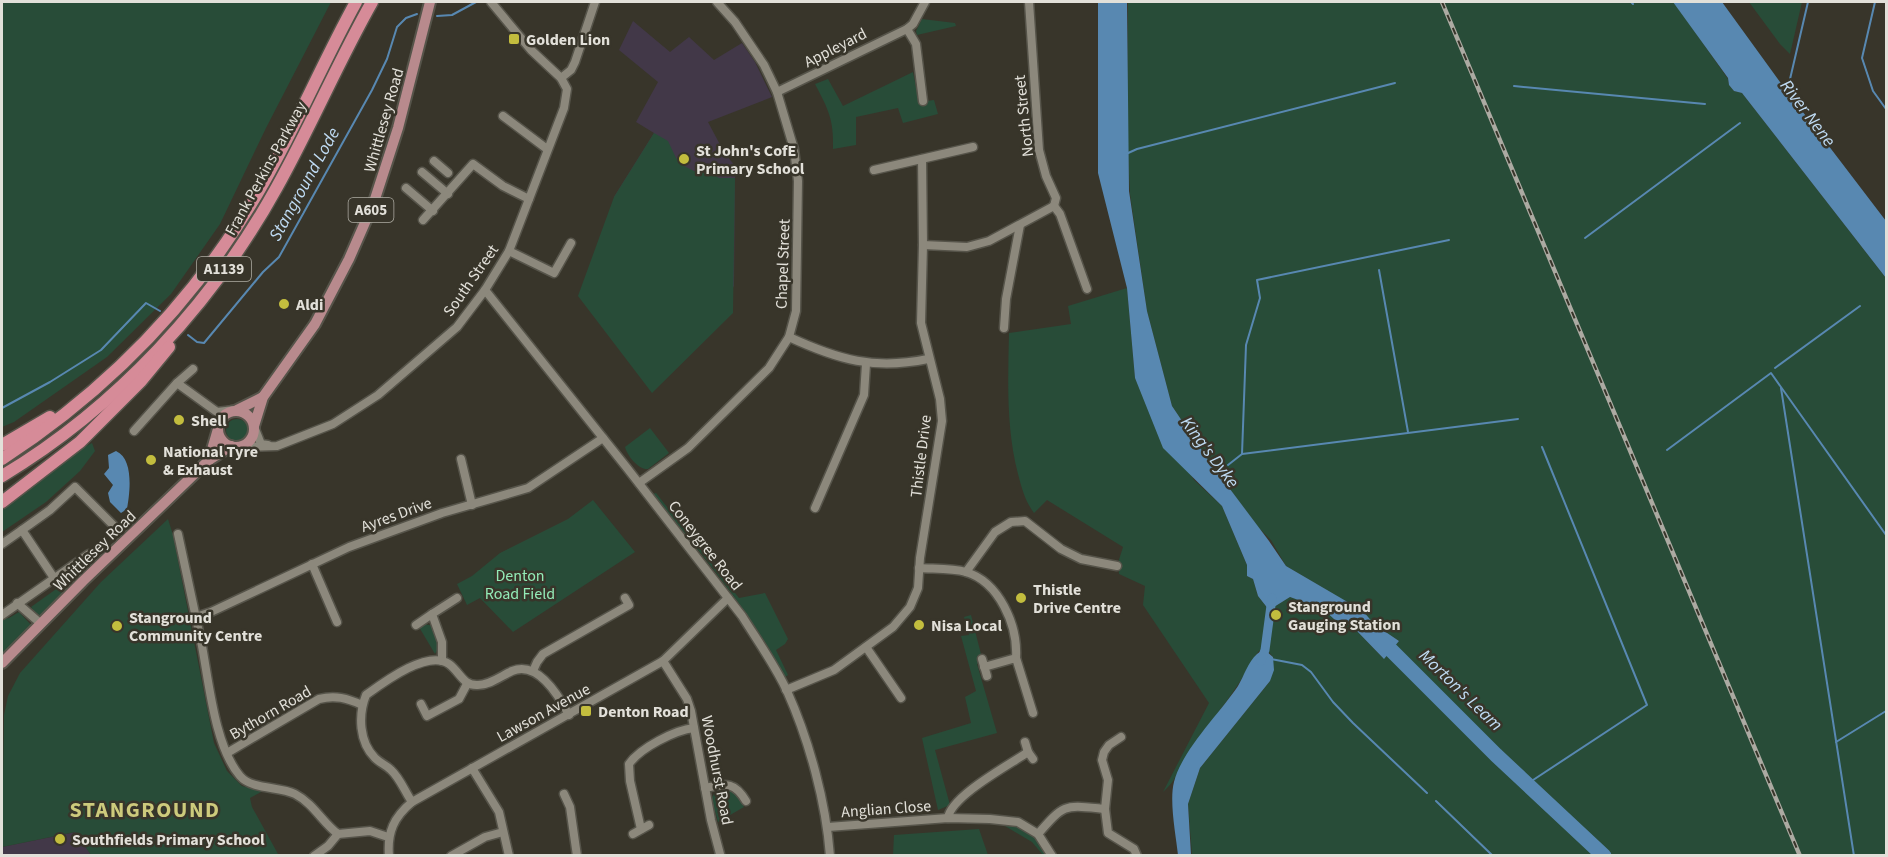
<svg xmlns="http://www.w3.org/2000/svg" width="1888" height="857" font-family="'Source Sans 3',sans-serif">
<rect width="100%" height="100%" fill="#38352a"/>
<g fill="#423848">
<polygon points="633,21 670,52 689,37 714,60 742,43 755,62 772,97 708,122 725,154 737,168 735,178 734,287 614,197 654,133 636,122 658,82 619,50"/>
<polygon points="76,832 91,855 2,855 2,847"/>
</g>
<g fill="#284c38">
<polygon points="2,2 331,2 266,128 220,224 171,294 107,357 14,422 2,427"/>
<path d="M1128 2H1674L1728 79 1729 85 1734 91 1742 93 1886 278V855H1192L1188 804 1200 768 1270 681 1273 657 1268 651H1259C1250 662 1245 675 1237 686 1222 709 1204 730 1188 754 1178 769 1177 780 1163 792L1209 703 1143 605 1145 586 1119 574 1118 563 1123 547 1047 500 1034 513C1025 501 1022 489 1018 474 1006 427 1008 381 1009 333L1071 324 1068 306 1127 288 1135 378 1194 480 1222 506 1247 565V576L1253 579 1258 596 1269 610 1290 597 1323 609 1335 620 1342 621 1354 628 1383 658 1399 641 1374 624 1362 611 1286 566 1271 540 1259 528 1209 461 1172 406 1147 311 1130 194 1127 133Z"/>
<polygon points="1749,2 1802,2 1790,54 1780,44"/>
<polygon points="922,19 955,23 956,26 917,35 916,31"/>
<path d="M913 72 919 102 934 100 938 114 903 123 898 108 856 117V145L833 149C834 119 828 109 815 84L828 79 843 106Z"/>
<polygon points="654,133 668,141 676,158 684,166 694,171 707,171 719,178 735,178 733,313 652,393 578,296 614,197"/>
<circle cx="237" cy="430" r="11"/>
<path d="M650 428 669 453 648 469C638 470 627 455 625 447Z"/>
<polygon points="92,443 95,451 80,471 46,502 2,532 2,509 79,450"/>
<path d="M656 493 739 598 765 593 788 639 785 644 776 650 788 675 785 677C750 610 700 553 653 494Z"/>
<polygon points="593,500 635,552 513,632 480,598 467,605 457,584 472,576 500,553 568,519"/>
<polygon points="168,519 173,535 214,743 227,771 242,786 263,791 250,798 252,807 278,854 283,855 91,855 75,832 2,847 4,715 8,696 20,673 101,582"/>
<polygon points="87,567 39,618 31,607"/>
<polygon points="19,612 32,626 2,654 2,619 9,618"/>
<polygon points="971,615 983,662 977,664 997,733 935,750 950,805 938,810 922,738 971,723 965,697 976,691 961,636 969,635 964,617"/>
<polygon points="424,624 434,626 439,647 435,654 419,627"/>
<polygon points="722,787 736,792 744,807 718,822 715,811 712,809 711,799 717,789"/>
<path d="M1007 822C1027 827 1038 839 1049 855H1043L1032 842 1005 826Z"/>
<polygon points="979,829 988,855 893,855 894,835"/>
</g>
<g fill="#5888b1">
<polygon points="1098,2 1127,2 1129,191 1147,311 1172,406 1209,461 1269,541 1286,566 1363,611 1374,624 1399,641 1384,659 1354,628 1343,621 1335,620 1323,609 1290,597 1269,610 1258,596 1253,579 1247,576 1247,565 1222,506 1163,448 1135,378 1127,288 1098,173"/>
<polygon points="1673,2 1722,2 1780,82 1886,221 1886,278 1742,93 1734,91 1729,85 1728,78"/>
<path d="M116 451C134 459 130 492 127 509L121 513 110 502 108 493 113 485 104 474 109 468 108 455Z"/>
<path d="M1265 650 1273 657 1274 670 1270 681 1200 768 1188 804 1191 855H1178C1176 836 1169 801 1174 782 1182 750 1220 713 1238 686 1244 676 1248 662 1257 654 1259 652 1262 651 1265 650Z"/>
</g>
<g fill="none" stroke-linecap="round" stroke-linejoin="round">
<g stroke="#5888b1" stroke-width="2">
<polyline points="1631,2 1633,4"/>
<polyline points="1875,2 1862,58 1873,91 1886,109"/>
<polyline points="437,16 452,15 476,2"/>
<polyline points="1514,86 1705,104"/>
<polyline points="1787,92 1808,2"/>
<polyline points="1126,154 1137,149 1395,83"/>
<polyline points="1585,238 1740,123"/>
<polyline points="1379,270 1408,432"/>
<polyline points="188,335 197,342 204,343 263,272 279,257 372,90 387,59 397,27 406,18 417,14"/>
<polyline points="1775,368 1860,306"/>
<polyline points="1781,388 1854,856"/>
<polyline points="2,408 50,382 101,350 146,303 160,311"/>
<polyline points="1667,450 1771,373 1886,535"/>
<polyline points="1242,454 1518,419"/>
<polyline points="1228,465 1242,454 1246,345 1260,298 1257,280 1449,240"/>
<polyline points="1271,659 1302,665 1311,672 1333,702 1353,723 1427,793"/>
<polyline points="1836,742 1886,711"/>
<polyline points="1527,784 1647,705 1542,447"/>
<polyline points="1436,801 1493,856"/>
</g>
<polyline stroke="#5888b1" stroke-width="9" points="1261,661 1265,650 1272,598"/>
<polyline stroke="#5888b1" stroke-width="15" points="1376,638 1391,650 1496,755 1604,856"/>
<defs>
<g id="minor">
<polyline points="1029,2 1039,150 1046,176 1056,198 1054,206"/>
<polyline points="907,29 913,24 925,2"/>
<polyline points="561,78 571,70 575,62 595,2"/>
<polyline points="777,92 907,29 916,44 923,101"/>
<polyline points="503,116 547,149"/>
<polyline points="434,161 448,173"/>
<polyline points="874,170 973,147"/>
<polyline points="422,172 448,194"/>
<polyline points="406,188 433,211"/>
<polyline points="1054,206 1060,214 1087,289"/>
<polyline points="423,220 473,164 503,186 529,199"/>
<polyline points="923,245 967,247 989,241 1054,206"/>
<polyline points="509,251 554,273 571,243"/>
<path d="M485 290 627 468 742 616C757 640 775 665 787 691 809 740 826 802 830 856"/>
<polyline points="1004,328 1006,299 1020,225"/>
<path d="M789 337C839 360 874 370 928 359"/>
<polyline points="177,383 217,412 234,410"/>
<polyline points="255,429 261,444 268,445"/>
<polyline points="134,431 177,383 193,369"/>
<polyline points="241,447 277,446 333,424 378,395 457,327 485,290 509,251 564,108 567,89 561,78 531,50 491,2"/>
<polyline points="461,459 472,505"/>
<polyline points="639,483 688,448 769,368 789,337 796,311 798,181 794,149 777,92 764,65 735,22 717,2"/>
<polyline points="815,508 864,395 866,364"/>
<path d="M178 534C186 571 194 609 202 646 209 683 215 747 240 776 252 790 279 786 295 794 314 804 322 822 338 834L370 831 388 837"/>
<polyline points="2,544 22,530"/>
<polyline points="312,564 337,622"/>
<path d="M919 568C934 569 952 568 966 572 999 582 1018 625 1016 658"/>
<polyline points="966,572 995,532 1011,522 1025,521 1061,549 1081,559 1117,566"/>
<polyline points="54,578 22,530 50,510 75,487 114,526"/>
<polyline points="17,603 40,623"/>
<polyline points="2,615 89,554"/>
<polyline points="196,617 211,612 349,547 442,513 528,488 603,438"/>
<polyline points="416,625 432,614"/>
<polyline points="866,647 901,698"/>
<polyline points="982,659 987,676"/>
<polyline points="442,661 442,642 432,614 457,598"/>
<polyline points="663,661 687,699 691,711 711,820 720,854 719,856"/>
<polyline points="984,667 1016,658 1033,713"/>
<polyline points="533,671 537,662 543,654 629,605 625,598"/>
<polyline points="786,690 834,670 893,627 910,607 918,588 920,558 942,421 940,399 921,323 923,245 922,159"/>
<polyline points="421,704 427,716 459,699 467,684"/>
<polyline points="1121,737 1109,745 1104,752 1102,760 1108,780 1105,809 1108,833 1134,849 1137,856"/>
<polyline points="1025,742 1028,752 1033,759"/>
<path d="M227 753 319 699C335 695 347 698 362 705"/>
<polyline points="472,768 499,812 509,856"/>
<path d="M705 788C726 784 734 781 746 801"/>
<polyline points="564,794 570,807 577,856"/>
<path d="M412 802C405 792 400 778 391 770 386 765 380 763 375 758 359 742 358 715 366 695 384 682 428 649 449 664 460 672 463 686 478 685 490 685 501 676 512 671 538 660 559 696 569 715"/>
<path d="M948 818C951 796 1009 765 1028 752"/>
<polyline points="828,827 948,818 990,819 1018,822 1038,834 1052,856"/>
<path d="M641 829 630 781 629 764C640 748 675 730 694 728"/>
<polyline points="633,834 649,825"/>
<path d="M1038 834C1065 803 1064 805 1105 809"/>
<polyline points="314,856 328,846 338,834"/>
<path d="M389 856C387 832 394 817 412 802L663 661 728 598"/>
<polyline points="451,856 485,837 503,832"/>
</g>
<g id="major">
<polyline points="237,410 263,397"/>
<circle cx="236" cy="429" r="18"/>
<polyline points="254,426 263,397 315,324 349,259 374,202 398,128 430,2"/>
<polyline points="209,460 218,429"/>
<polyline points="2,663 83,581 209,460 231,446"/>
</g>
<g id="highway">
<polyline points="2,445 50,417"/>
<path d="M2 459C111 388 201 294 265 180 298 122 324 60 356 2"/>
<path d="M2 476C116 408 213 303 277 187 311 126 338 62 372 2"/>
<polyline points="2,502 80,442 141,381 169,347"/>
</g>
</defs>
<use href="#minor" stroke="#56544a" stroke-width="11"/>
<use href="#major" stroke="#56544a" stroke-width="14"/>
<use href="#highway" stroke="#56544a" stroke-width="15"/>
<use href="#minor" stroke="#8c887c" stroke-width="8"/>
<use href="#major" stroke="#b88a8d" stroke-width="10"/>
<use href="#highway" stroke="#d68b98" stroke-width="12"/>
<defs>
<polyline id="rail" points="1442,2 1800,856"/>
</defs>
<use href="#rail" stroke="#acaaa2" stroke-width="4.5"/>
<use href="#rail" stroke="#38352a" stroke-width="2" stroke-dasharray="7" stroke-linecap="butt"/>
</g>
<g fill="#c3bd3e" stroke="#38352a" stroke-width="2">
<rect x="508" y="33" width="12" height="12" rx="3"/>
<circle cx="684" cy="159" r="6"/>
<circle cx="284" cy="304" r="6"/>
<circle cx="179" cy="420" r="6"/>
<circle cx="151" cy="460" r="6"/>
<circle cx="1021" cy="598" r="6"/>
<circle cx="1276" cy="615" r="6"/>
<circle cx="919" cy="625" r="6"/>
<circle cx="117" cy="626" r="6"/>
<rect x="580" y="705" width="12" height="12" rx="3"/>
<circle cx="60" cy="839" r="6"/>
</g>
<g text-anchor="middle" stroke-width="5" stroke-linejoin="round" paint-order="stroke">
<g fill="#38352a" stroke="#afada4" stroke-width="1.5">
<rect x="348.5" y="198" width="45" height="24" rx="4.5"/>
<rect x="197" y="257" width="54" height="24" rx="4.5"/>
</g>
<g font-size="15" font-weight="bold" fill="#e2e0d9">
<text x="371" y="215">A605</text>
<text x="224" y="274">A1139</text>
</g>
<g font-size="16" font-weight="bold" fill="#e2e0d9" stroke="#38352a" text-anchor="start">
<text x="526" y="45">Golden Lion</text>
<text x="696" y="156">St John's CofE<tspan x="696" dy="18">Primary School</tspan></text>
<text x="296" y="310">Aldi</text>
<text x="191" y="426">Shell</text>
<text x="163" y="457">National Tyre<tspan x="163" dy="18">&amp; Exhaust</tspan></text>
<text x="1033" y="595">Thistle<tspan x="1033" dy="18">Drive Centre</tspan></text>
<text x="1288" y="612">Stanground<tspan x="1288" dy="18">Gauging Station</tspan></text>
<text x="129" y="623">Stanground<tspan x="129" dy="18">Community Centre</tspan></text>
<text x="931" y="631">Nisa Local</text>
<text x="598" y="717">Denton Road</text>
<text x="72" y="845">Southfields Primary School</text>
</g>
<g font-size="16" fill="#e2e0d9" stroke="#38352a">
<text transform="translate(835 47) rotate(-27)" y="6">Appleyard</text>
<text transform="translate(1023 116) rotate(-96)" y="6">North Street</text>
<text transform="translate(383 120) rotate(-74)" y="6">Whittlesey Road</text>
<text transform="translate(265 168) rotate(-61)" y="6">Frank Perkins Parkway</text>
<text transform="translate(782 264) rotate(-88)" y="6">Chapel Street</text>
<text transform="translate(470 280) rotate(-55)" y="6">South Street</text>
<text transform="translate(920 456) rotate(-83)" y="6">Thistle Drive</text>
<text transform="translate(396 514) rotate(-20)" y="6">Ayres Drive</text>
<text transform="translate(706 545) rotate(52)" y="6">Coneygree Road</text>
<text transform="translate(94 550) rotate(-44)" y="6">Whittlesey Road</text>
<text transform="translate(270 712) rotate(-30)" y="6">Bythorn Road</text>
<text transform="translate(543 712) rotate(-29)" y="6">Lawson Avenue</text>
<text transform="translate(718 770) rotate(79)" y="6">Woodhurst Road</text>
<text transform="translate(886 808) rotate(-4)" y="6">Anglian Close</text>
</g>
<g font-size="16" fill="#93ebb7" stroke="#38352a">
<text x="520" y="581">Denton<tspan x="520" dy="18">Road Field</tspan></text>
</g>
<g font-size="18" font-style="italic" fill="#bfdbf3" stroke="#38352a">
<text transform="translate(1808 113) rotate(53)" y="6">River Nene</text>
<text transform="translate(304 184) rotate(-61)" y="6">Stanground Lode</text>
<text transform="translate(1210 452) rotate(53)" y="6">King's Dyke</text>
<text transform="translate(1461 690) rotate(44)" y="6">Morton's Leam</text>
</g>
<g font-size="22" font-weight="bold" letter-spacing="1.5" fill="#cdca7c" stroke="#38352a">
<text x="145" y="817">STANGROUND</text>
</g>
</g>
<rect width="1888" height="857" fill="none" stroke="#e2e0d9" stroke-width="6"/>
</svg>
